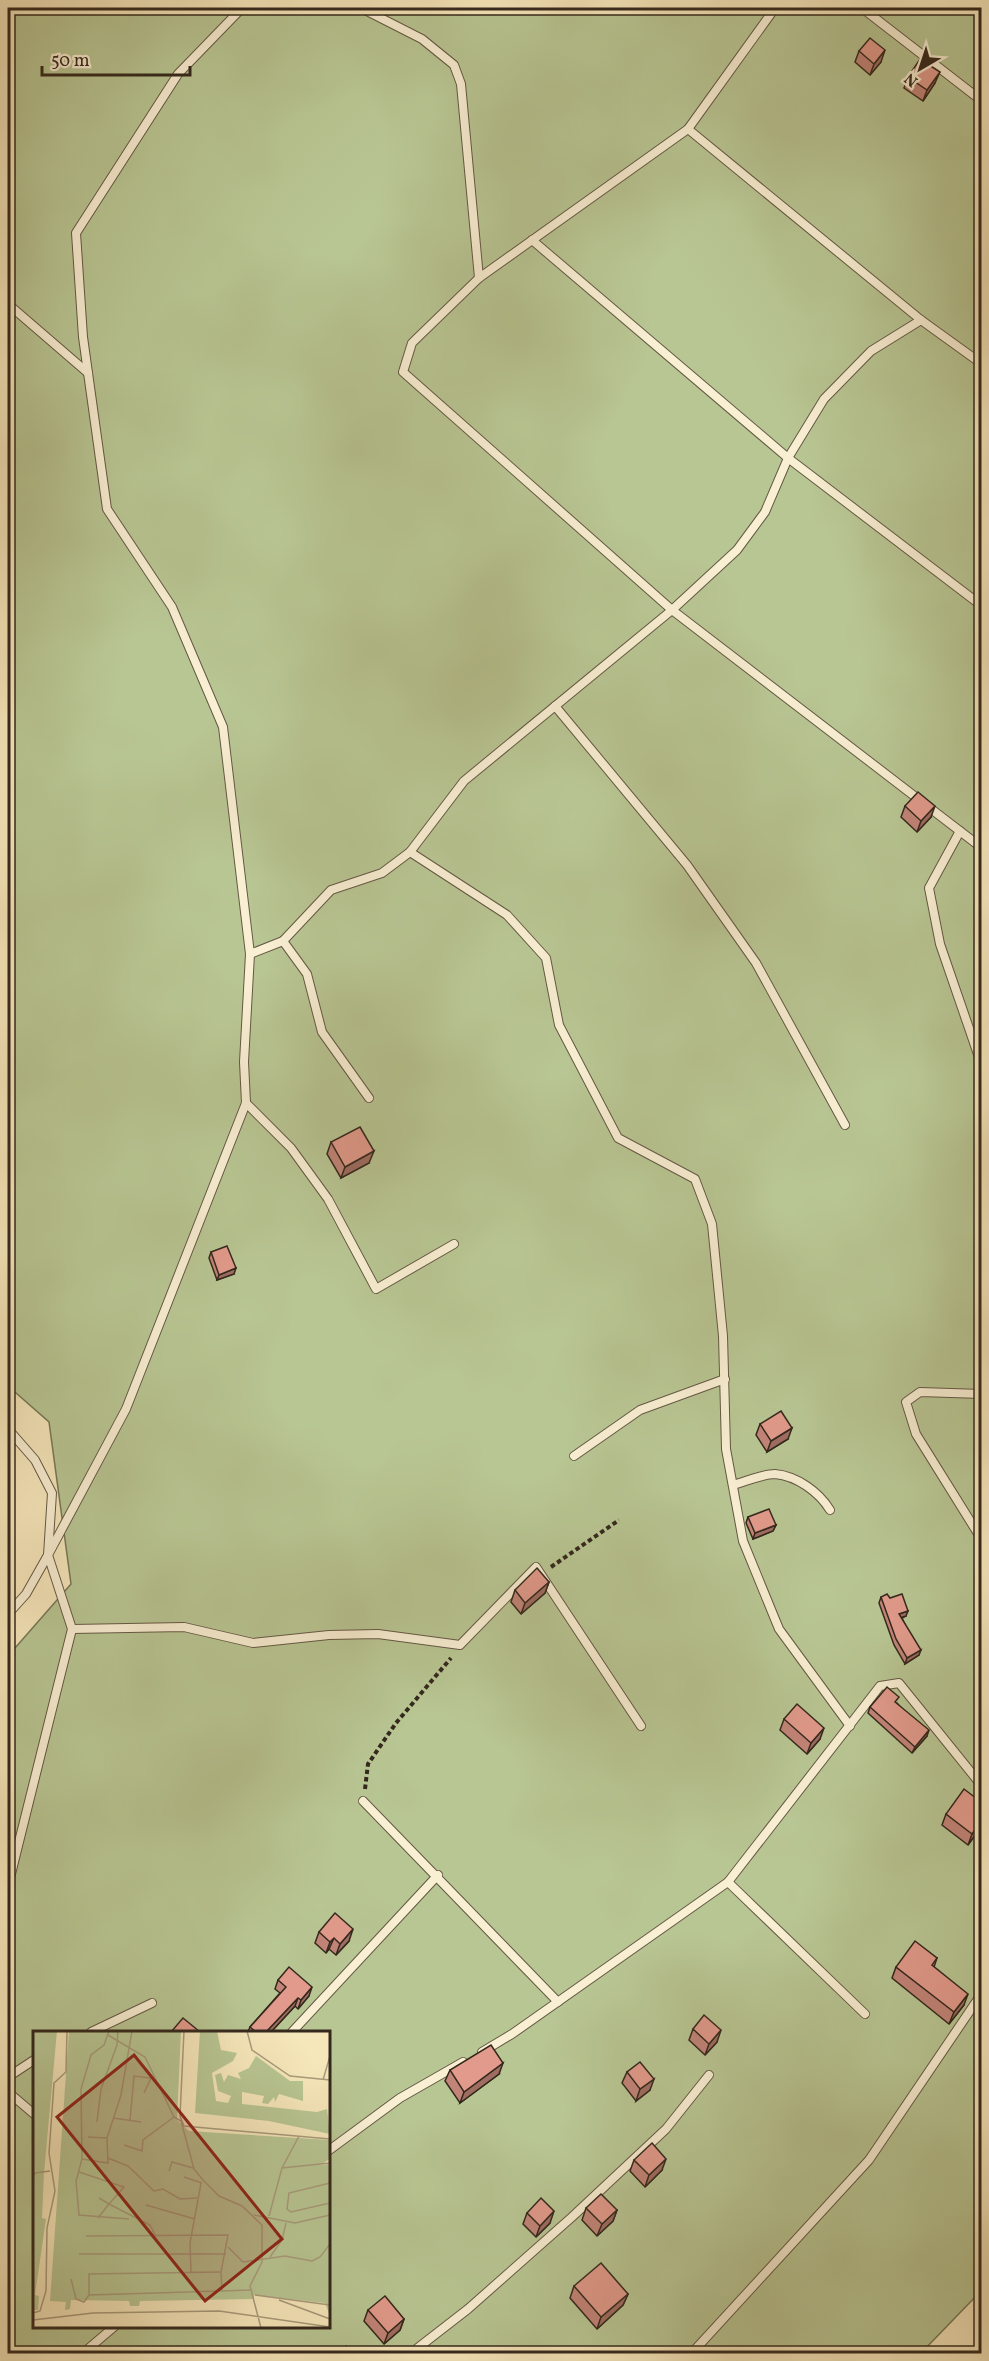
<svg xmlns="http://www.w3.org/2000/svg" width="989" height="2361" font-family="Vollkorn,serif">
<rect width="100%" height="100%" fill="#f6e7bb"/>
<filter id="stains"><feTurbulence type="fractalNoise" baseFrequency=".00333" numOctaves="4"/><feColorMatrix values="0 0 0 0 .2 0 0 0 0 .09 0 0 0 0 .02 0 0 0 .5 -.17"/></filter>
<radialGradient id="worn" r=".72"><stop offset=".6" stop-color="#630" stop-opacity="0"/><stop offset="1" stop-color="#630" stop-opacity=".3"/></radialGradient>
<path fill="#b8c693" stroke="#767758" stroke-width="1.5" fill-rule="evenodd" d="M8 8H981L982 2290 921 2353H8V1656L71 1584 49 1422 8 1386ZM34 2032H328V2326H34Z"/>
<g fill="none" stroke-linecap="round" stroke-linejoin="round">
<defs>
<g id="lane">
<polyline points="361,8 422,39 454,65 461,84 479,278"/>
<polyline points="775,8 688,129 479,278 412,343 403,372 672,610 982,848"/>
<polyline points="862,8 982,101"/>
<polyline points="688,129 921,320 982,364"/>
<polyline points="532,240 788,458 982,606"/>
<polyline points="8,304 88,373"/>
<polyline points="555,706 687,865 756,963 845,1125"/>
<polyline points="960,831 929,888 940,944 982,1066"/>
<polyline points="410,852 507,915 546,958 559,1025 618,1138 695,1179 712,1224 723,1336 726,1449 743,1541 779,1629 850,1726"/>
<polyline points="283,941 331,890 382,873 410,852 464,781 672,610 737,550 765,512 788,458 824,399 871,351 921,320"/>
<polyline points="250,954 283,941 307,974 322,1032 369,1098"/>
<polyline points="246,1103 291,1148 328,1199 376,1289 454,1244"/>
<polyline points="982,1394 920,1392 906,1402 916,1434 982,1540"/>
<polyline points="8,1429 35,1460 52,1493 48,1555 26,1594 8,1614"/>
<polyline points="574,1456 640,1410 725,1379"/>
<path d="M733 1485C745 1482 762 1474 775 1474 797 1476 819 1492 830 1510"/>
<polyline points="72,1629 184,1627 253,1643 329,1635 378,1634 460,1645 536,1567 641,1726"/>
<polyline points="363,1801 558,2002"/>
<polyline points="728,1882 865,2014"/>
<polyline points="8,1886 72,1629 48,1555 126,1409 246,1103 244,1062 250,954 223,727 172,607 107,509 83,337 76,233 178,74 242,8"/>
<polyline points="91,2032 152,2003"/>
<polyline points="292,2032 438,1875"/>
<polyline points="482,2052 512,2034 728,1882 880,1686 899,1683 982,1786"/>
<polyline points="34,2060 8,2077 8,2092 34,2114"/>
<polyline points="328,2151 400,2098 463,2062"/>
<polyline points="82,2354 115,2326"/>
<polyline points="410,2354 468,2309 572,2217 666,2129 709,2075"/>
<polyline points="691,2354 869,2160 982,1993"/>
</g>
</defs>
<use href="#lane" stroke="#645844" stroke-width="10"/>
<g stroke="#34281d" stroke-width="4" stroke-dasharray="4.5 3" stroke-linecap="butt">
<polyline points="551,1567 619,1520"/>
<polyline points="365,1789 368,1764 396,1723 451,1658"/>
</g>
<use href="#lane" stroke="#f9efd3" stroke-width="8"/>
</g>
<g fill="#c28478" stroke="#34281d" stroke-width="1.5">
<polygon points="859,51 881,62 870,75 855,62"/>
<polygon points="908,77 935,83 923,101 904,88"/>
<polygon points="905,806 931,817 917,832 901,817"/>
<polygon points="331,1142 369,1163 341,1178 327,1154"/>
<polygon points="211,1252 234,1274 217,1280 209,1258"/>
<polygon points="760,1424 788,1439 767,1452 756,1435"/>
<polygon points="748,1517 776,1525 773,1531 753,1539 746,1523"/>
<polygon points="549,1582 545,1593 521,1614 511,1602 515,1590"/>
<polygon points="881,1597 890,1598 906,1616 902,1618 919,1655 905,1664 894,1645 879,1603"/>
<polygon points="981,1651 981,1661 978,1658"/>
<polygon points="897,1703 927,1736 912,1753 868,1713 870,1707"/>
<polygon points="784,1719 820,1739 807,1754 780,1730"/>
<polygon points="946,1814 981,1827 968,1845 942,1825"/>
<polygon points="319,1932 349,1941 336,1955 329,1949 326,1953 315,1943"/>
<polygon points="937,1958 934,1967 964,2005 949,2024 892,1978 896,1967"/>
<polygon points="278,1980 309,1996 298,2009 295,2006 271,2032 248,2032 250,2027 280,1993 275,1989"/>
<polygon points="693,2029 717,2042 705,2055 689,2040"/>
<polygon points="450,2070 499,2074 460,2103 445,2081"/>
<polygon points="627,2072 650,2090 636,2101 622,2083"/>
<polygon points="634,2160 662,2170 645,2187 630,2171"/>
<polygon points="586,2208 617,2210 613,2221 597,2236 582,2220"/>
<polygon points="527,2213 550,2223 536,2237 523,2224"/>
<polygon points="574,2286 628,2294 623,2305 597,2329 570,2298"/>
<polygon points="368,2310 404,2319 400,2330 384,2344 364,2321"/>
</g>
<g fill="#9e6c61" stroke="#34281d" stroke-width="1.5">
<polygon points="885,50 881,62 870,75 874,64"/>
<polygon points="940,72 935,83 923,101 927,90"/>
<polygon points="935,806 931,817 917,832 921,821"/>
<polygon points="374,1151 369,1163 341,1178 345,1167"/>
<polygon points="236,1268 234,1274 217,1280 219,1275"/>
<polygon points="792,1428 788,1439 767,1452 771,1441"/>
<polygon points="776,1525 773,1531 753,1539 755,1533"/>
<polygon points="549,1582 545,1593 521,1614 525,1603"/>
<polygon points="908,1611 906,1616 897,1619 899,1614"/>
<polygon points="921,1650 919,1655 905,1664 907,1658"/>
<polygon points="824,1728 820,1739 807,1754 811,1743"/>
<polygon points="929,1730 927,1736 912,1753 915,1747"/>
<polygon points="981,1821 981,1827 968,1845 972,1834"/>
<polygon points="353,1929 349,1941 336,1955 340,1944"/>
<polygon points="334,1938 329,1949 326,1953 330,1942"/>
<polygon points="312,1987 309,1996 298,2009 301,2000"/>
<polygon points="968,1994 964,2005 949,2024 954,2012"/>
<polygon points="298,1998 295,2006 271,2032 266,2032"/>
<polygon points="721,2030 717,2042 705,2055 709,2044"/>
<polygon points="503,2063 499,2074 460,2103 464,2092"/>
<polygon points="654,2079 650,2090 636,2101 640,2089"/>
<polygon points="666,2159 662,2170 645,2187 649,2175"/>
<polygon points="617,2210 613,2221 597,2236 602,2224"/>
<polygon points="554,2211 550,2223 536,2237 540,2226"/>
<polygon points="628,2294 623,2305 597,2329 601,2317"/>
<polygon points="404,2319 400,2330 384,2344 388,2333"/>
</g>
<g fill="#e19a8b" stroke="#34281d" stroke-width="1.5">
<polygon points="870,38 885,50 874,64 859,51"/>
<polygon points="920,59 940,72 927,90 908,77"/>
<polygon points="918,792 935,806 921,821 905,806"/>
<polygon points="360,1127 374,1151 345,1167 331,1142"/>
<polygon points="227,1246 236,1268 219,1275 211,1252"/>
<polygon points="781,1411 792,1428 771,1441 760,1424"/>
<polygon points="769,1509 776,1525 755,1533 748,1517"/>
<polygon points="537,1568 549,1582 525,1603 515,1590"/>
<polygon points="887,1594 890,1598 902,1594 908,1611 899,1614 921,1650 907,1658 896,1639 881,1597"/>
<polygon points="887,1687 899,1697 895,1702 929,1730 915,1747 870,1707"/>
<polygon points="797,1704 824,1728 811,1743 784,1719"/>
<polygon points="964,1789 981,1802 981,1821 972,1834 946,1814"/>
<polygon points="335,1913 353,1929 340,1944 334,1938 330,1942 319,1932"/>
<polygon points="915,1941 937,1958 932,1965 968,1994 954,2012 896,1967"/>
<polygon points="289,1967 312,1987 301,2000 298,1998 266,2032 256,2032 250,2027 286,1987 278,1980"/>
<polygon points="704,2015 721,2030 709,2044 693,2029"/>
<polygon points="183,2018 200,2032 171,2032"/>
<polygon points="491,2045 503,2063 464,2092 450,2070"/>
<polygon points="640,2062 654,2079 640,2089 627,2072"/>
<polygon points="652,2143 666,2159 649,2175 634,2160"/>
<polygon points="601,2194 617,2210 602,2224 586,2208"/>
<polygon points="541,2198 554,2211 540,2226 527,2213"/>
<polygon points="601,2263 628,2294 601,2317 574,2286"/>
<polygon points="385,2296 404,2319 388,2333 368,2310"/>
<polygon points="346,2346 350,2354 333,2354"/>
</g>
<g transform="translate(33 2031)">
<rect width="297" height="297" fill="#f6e7bb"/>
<path d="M0 0H24L11 142 9 187 13 188 2 264 6 265 5 279H0ZM36 0H148L144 89 156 100 297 109V128L287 134 297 133V285L292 272 221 264V268L107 270 106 275H97L96 270 38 269 37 278 32 279 33 271 17 270ZM167 0H184L188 19 204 22 200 30 179 42 183 70 195 72 198 65 185 60 182 44 188 42 191 51 195 44 208 48 205 42 216 37 223 25 257 50H270V70L246 63 242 71 241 66 235 73 229 72 231 65 209 61V73L284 81 294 78 297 103 236 90 162 82Z" fill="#b8c693"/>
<path fill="none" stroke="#a89b7c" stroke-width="1.5" d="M76 0 71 14 58 24 48 58 49 128 43 150 46 184 96 188M151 0 147 85 151 95 297 108M214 0 219 19 257 45 297 49M75 4 112 26 141 86 148 90 161 138 170 149 186 165 209 175 229 194V231L217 255 228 297M290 49 297 25M80 87 108 91M97 89 101 45 118 47 111 62M64 91 68 58 84 14 85 0M55 106 74 107M91 114 109 120 110 109 141 86M75 127 95 135 121 160 130 158 147 168 164 167M49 128 75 132 74 107 88 64 99 0M249 137 266 105M136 140 139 131 160 137M46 141 91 156 76 173 66 167M151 146 169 152M0 148 2 142 17 140M297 152 256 162 254 178 258 181 297 172M113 174 162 188M221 184 262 192 297 184M236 185 249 137 297 132M65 187 76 173 117 194 122 204M53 205 195 204 188 241 189 261M195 216 210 231 252 225 279 230 287 226 297 213M46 223H193M237 226 249 209 253 192M158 241 157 212 168 152M38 248 43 268 51 271 56 264V243L187 241M56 264 219 259M222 264 297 274M246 269 297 288M0 282 7 280 13 260 14 197 22 160 16 122 21 52 33 41 34 0M0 289 60 282 186 280 297 296"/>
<path fill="#8f2418" fill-opacity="0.15" stroke="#8f2418" stroke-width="3" d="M101 24 249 208 172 270 24 86Z"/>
<rect width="297" height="297" fill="none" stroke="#34281d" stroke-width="3"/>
</g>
<rect width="989" height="2361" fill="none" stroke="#f6e7bb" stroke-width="30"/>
<rect x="9" y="9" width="971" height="2343" fill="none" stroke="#34281d" stroke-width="3"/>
<rect x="15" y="15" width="959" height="2331" fill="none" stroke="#34281d" stroke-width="1.5"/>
<g transform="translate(920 69) rotate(219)" stroke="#f9efd3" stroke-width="4.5" paint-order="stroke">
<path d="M0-4.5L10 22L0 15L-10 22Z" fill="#34281d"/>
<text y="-9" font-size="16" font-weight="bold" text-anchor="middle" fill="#34281d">N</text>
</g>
<path d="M42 66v9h148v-9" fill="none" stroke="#34281d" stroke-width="3"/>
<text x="51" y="66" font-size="18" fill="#34281d" stroke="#f9efd3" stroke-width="4.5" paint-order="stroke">50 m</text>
<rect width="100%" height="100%" filter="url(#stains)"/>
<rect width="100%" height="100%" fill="url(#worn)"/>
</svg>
